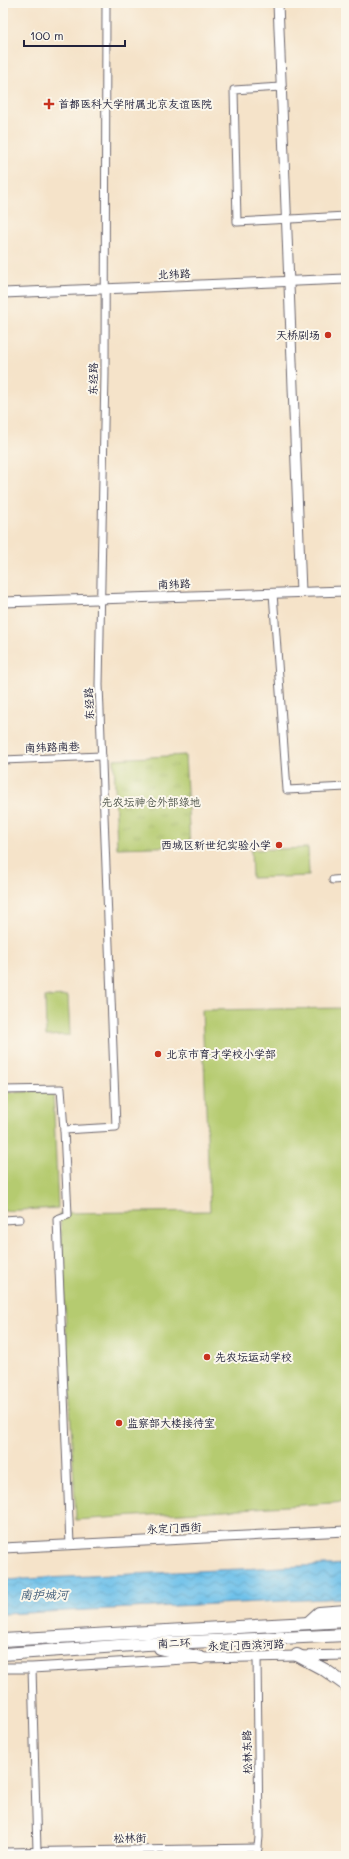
<svg xmlns="http://www.w3.org/2000/svg" width="349" height="1859" font-family="Mali,'LXGW WenKai TC',sans-serif">
<defs>
<pattern id="park-tufts" width="24" height="20" patternUnits="userSpaceOnUse"><rect width="24" height="20" fill="#b5cb70"/><path d="M3 7l-1-3M5 7V3M7 7l1-3M15 17l-1-3M17 17v-4M19 17l1-3" fill="none" stroke="#9bae62"/></pattern>
<pattern id="water-waves" width="16" height="10" patternUnits="userSpaceOnUse"><rect width="16" height="10" fill="#6ec1ea"/><path d="M0 5q4-4 8 0t8 0" fill="none" stroke="#5a9cbf"/></pattern>
</defs>
<rect width="100%" height="100%" fill="#fbf7ec"/>
<filter id="ink" filterUnits="userSpaceOnUse"><feTurbulence type="fractalNoise" baseFrequency=".025" numOctaves="2"/><feDisplacementMap in="SourceGraphic" scale="8" xChannelSelector="R" yChannelSelector="G"/><feConvolveMatrix kernelMatrix="1 2 1 2 8 2 1 2 1" color-interpolation-filters="sRGB"/></filter>
<filter id="wash" filterUnits="userSpaceOnUse"><feTurbulence type="fractalNoise" baseFrequency=".012" numOctaves="4" result="noise"/><feDisplacementMap in="SourceGraphic" scale="16" xChannelSelector="R" yChannelSelector="G"/><feGaussianBlur stdDeviation="0.9" result="paint"/><feColorMatrix in="noise" values="0 0 0 0 0 0 0 0 0 0 0 0 0 0 0 0 0 1.4 0 .05"/><feComposite in="paint" operator="in"/></filter>
<g filter="url(#wash)">
<rect width="100%" height="100%" fill="#f5e3c9"/>
<g fill="#b5cb70" stroke="#6c7656">
<polygon points="308,848 309,876 252,878 251,850"/>
<polygon points="68,996 70,1035 46,1036 45,997"/>
<polygon points="346,1008 346,1502 76,1520 60,1213 210,1211 202,1010"/>
<polygon points="53,1090 58,1208 3,1211 3,1093"/>
</g>
<polygon fill="url(#park-tufts)" stroke="#6c7656" points="185,755 190,846 117,848 114,759"/>
<polygon fill="url(#water-waves)" stroke="#487292" points="346,1564 346,1598 3,1614 3,1580"/>
</g>
<g filter="url(#ink)">
<g fill="none" stroke-linecap="round" stroke-linejoin="round">
<defs>
<g id="minor">
<polyline points="281,87 234,90 237,222 346,216"/>
<polyline points="273,593 287,790 346,787"/>
<polyline points="3,760 102,756"/>
<polyline points="333,880 346,879"/>
<polyline points="3,1090 61,1089 64,1130"/>
<polyline points="3,1220 20,1219"/>
<polyline points="70,1545 57,1219 68,1215 64,1130 116,1127 99,685 105,374 106,3"/>
<polyline points="257,1656 259,1837 257,1856"/>
<polyline points="32,1668 37,1851"/>
<polyline points="3,1852 258,1848"/>
</g>
<g id="tertiary">
<polyline points="278,3 301,592"/>
<polyline points="3,293 346,279"/>
<polyline points="3,602 346,591"/>
<polyline points="3,1548 346,1531"/>
<polyline points="3,1668 32,1668 201,1658 346,1655"/>
</g>
<g id="trunk">
<polyline points="308,1623 319,1613 346,1611"/>
<polyline points="3,1640 346,1621"/>
<polyline points="160,1648 201,1658"/>
<polyline points="3,1654 147,1644 346,1635"/>
<polyline points="297,1655 325,1670 346,1685"/>
</g>
</defs>
<use href="#minor" stroke="#6c666d" stroke-width="9"/>
<use href="#tertiary" stroke="#6c666d" stroke-width="11"/>
<use href="#trunk" stroke="#6c666d" stroke-width="14"/>
<use href="#minor" stroke="#fff" stroke-width="7"/>
<use href="#tertiary" stroke="#fff" stroke-width="9"/>
<use href="#trunk" stroke="#fff" stroke-width="12"/>
</g>
</g>
<g fill="#c8321e" stroke="#fbf7ec" stroke-width="1.5">
<path d="M47 98h4v4h4v4h-4v4h-4v-4h-4v-4h4z"/>
<circle cx="328" cy="335" r="4"/>
<circle cx="279" cy="845" r="4"/>
<circle cx="158" cy="1054" r="4"/>
<circle cx="207" cy="1357" r="4"/>
<circle cx="119" cy="1423" r="4"/>
</g>
<g text-anchor="middle" stroke-width="4" stroke-linejoin="round" paint-order="stroke">
<g font-size="11" fill="#22223b" stroke="#fbf7ec" text-anchor="start">
<text x="58" y="108">首都医科大学附属北京友谊医院</text>
<text x="320" y="339" text-anchor="end">天桥剧场</text>
<text x="271" y="849" text-anchor="end">西城区新世纪实验小学</text>
<text x="166" y="1058">北京市育才学校小学部</text>
<text x="215" y="1361">先农坛运动学校</text>
<text x="127" y="1427">监察部大楼接待室</text>
</g>
<g font-size="11" fill="#22223b" stroke="#fbf7ec">
<text transform="translate(174 274) rotate(-2)" y="4">北纬路</text>
<text transform="translate(93 379) rotate(-89)" y="4">东经路</text>
<text transform="translate(174 584) rotate(-2)" y="4">南纬路</text>
<text transform="translate(89 704) rotate(-92)" y="4">东经路</text>
<text transform="translate(52 747) rotate(-2)" y="4">南纬路南巷</text>
<text transform="translate(174 1528) rotate(-3)" y="4">永定门西街</text>
<text transform="translate(174 1643) rotate(-3)" y="4">南二环</text>
<text transform="translate(246 1645) rotate(-2)" y="4">永定门西滨河路</text>
<text transform="translate(247 1752) rotate(-91)" y="4">松林东路</text>
<text transform="translate(130 1838) rotate(-1)" y="4">松林街</text>
</g>
<g font-size="11" fill="#4e554b" stroke="#fbf7ec">
<text x="151" y="806">先农坛神仓外部绿地</text>
</g>
<g font-size="12" font-style="italic" fill="#3d5a78" stroke="#fbf7ec">
<text x="44" y="1599">南护城河</text>
</g>
</g>
<rect width="349" height="1859" fill="none" stroke="#fbf7ec" stroke-width="16"/>
<path d="M24 40v6h101v-6" fill="none" stroke="#22223b" stroke-width="2"/>
<text x="30" y="40" font-size="12" fill="#22223b" stroke="#fbf7ec" stroke-width="3" paint-order="stroke">100 m</text>
</svg>
